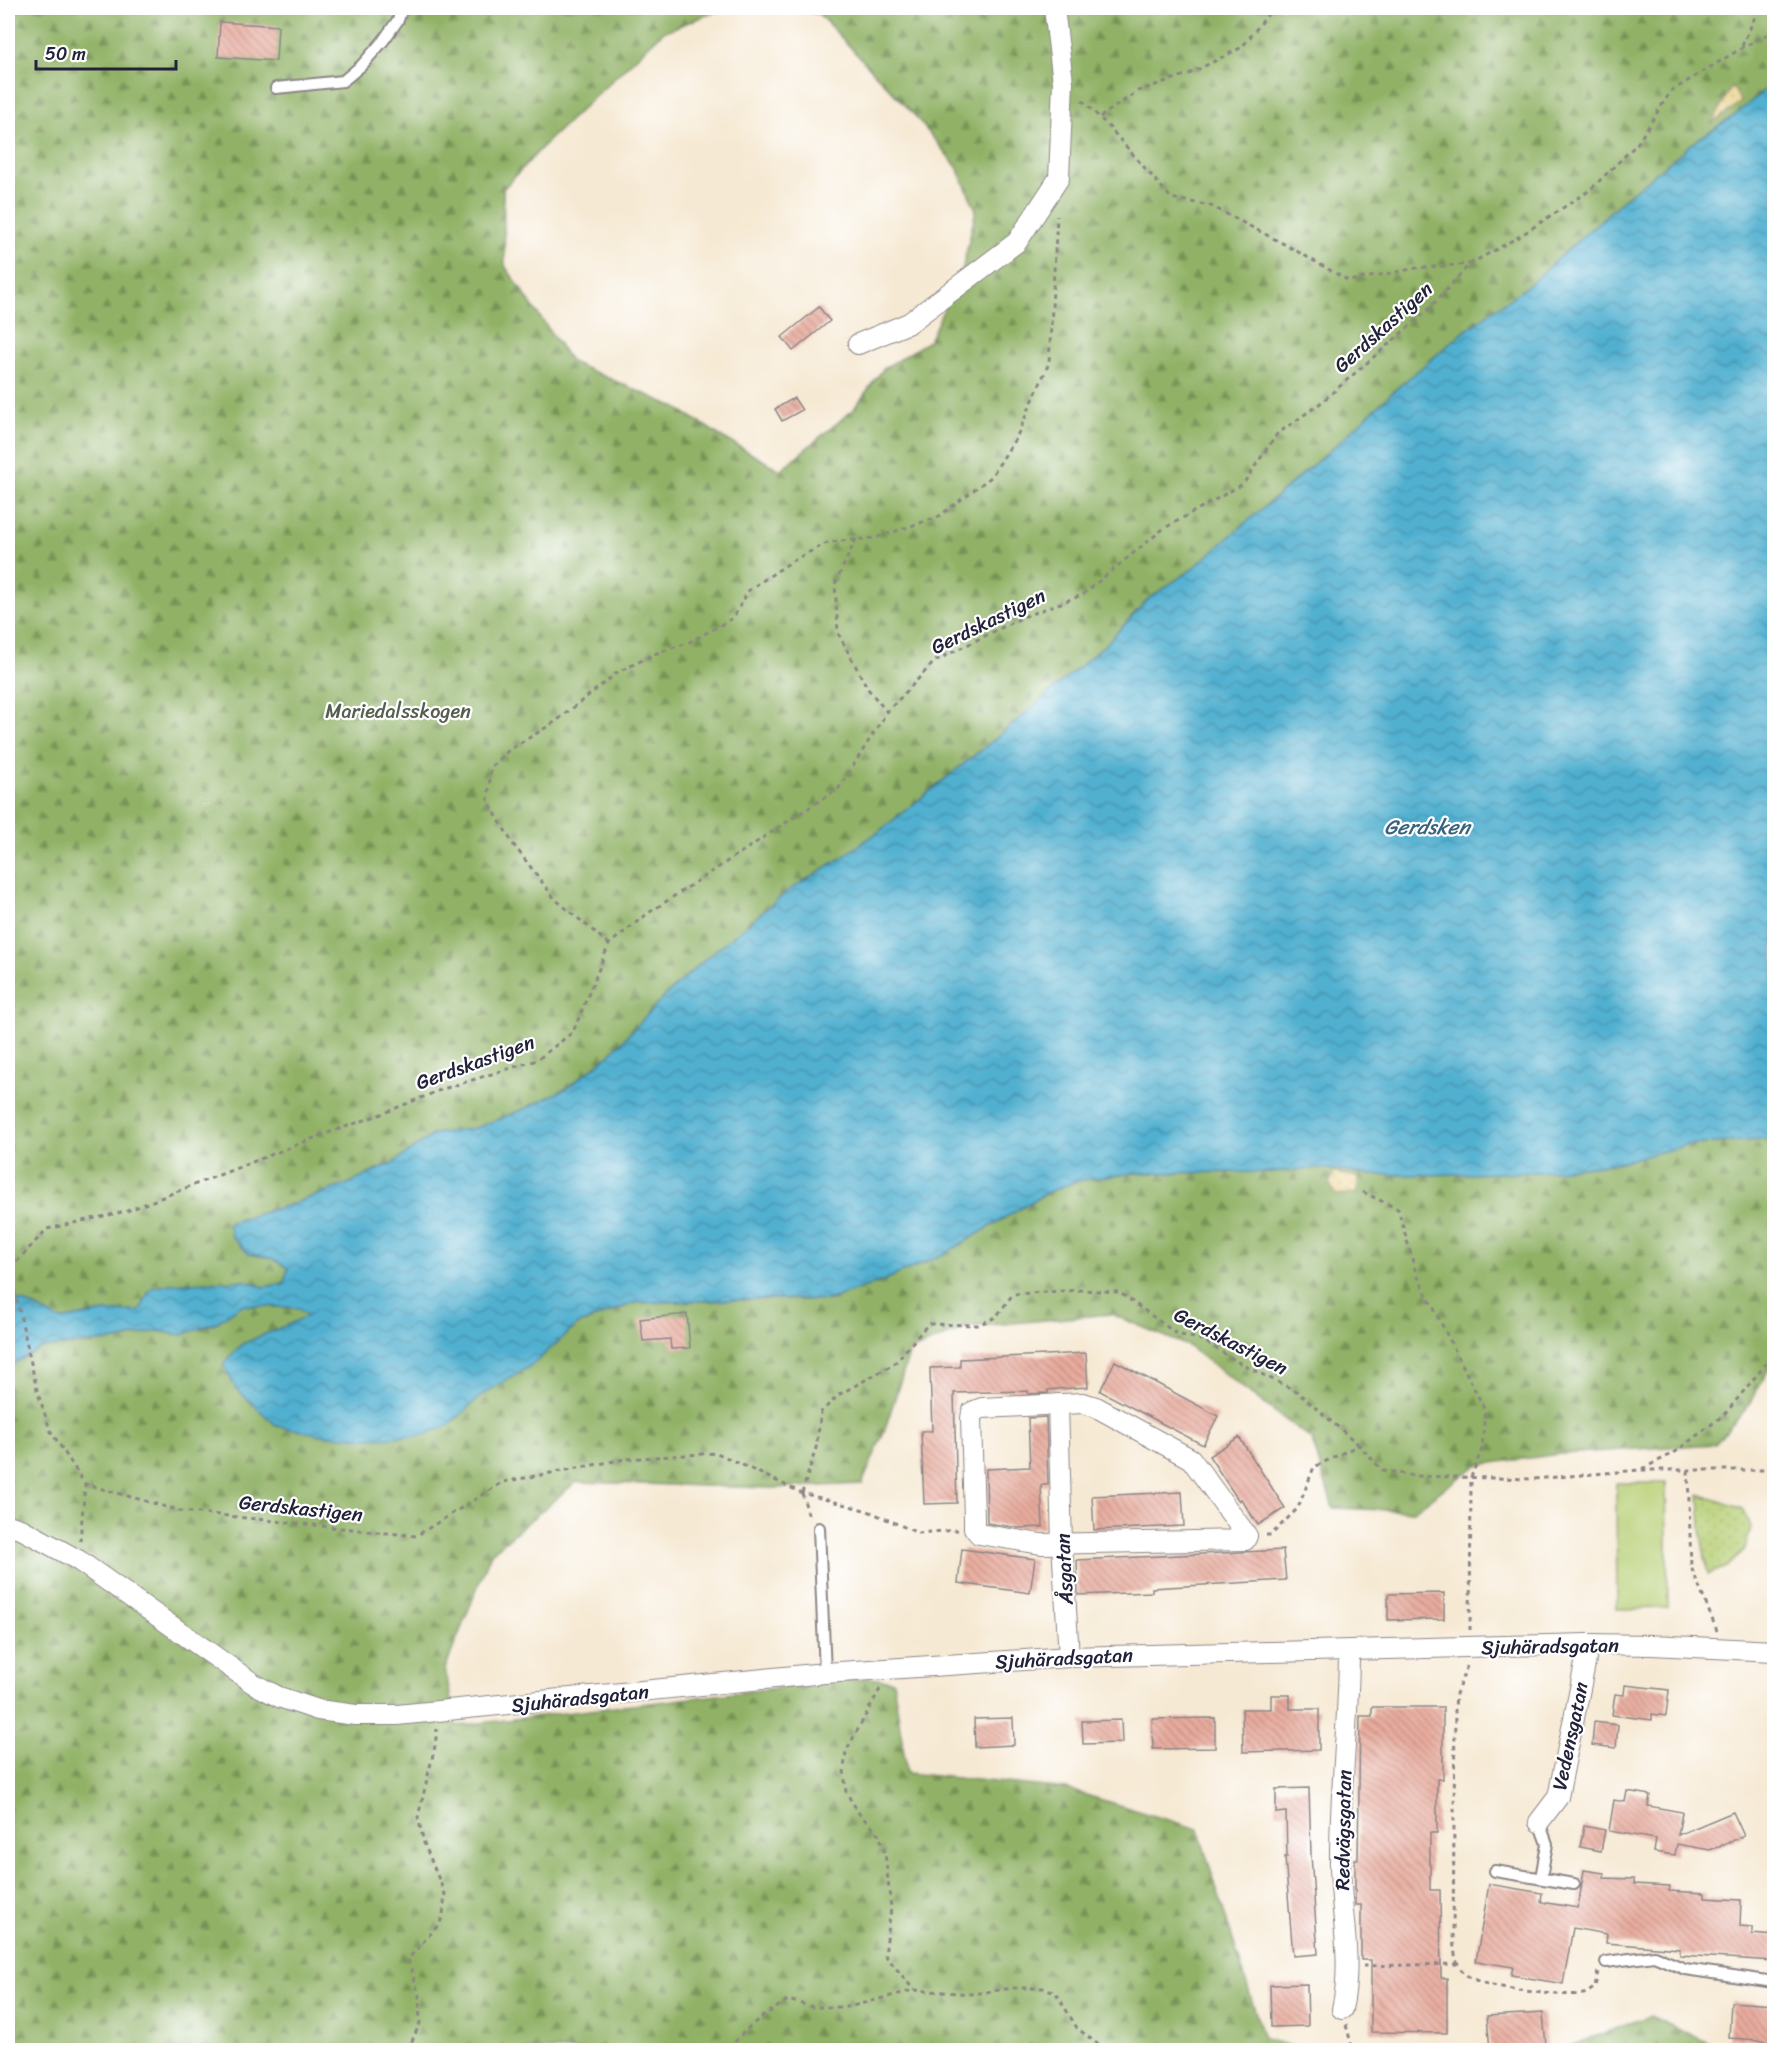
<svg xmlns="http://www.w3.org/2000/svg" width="1782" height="2058" font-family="Sriracha,sans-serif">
<defs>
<pattern id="green-dots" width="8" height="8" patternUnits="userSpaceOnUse" patternTransform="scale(1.5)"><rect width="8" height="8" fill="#b7cf74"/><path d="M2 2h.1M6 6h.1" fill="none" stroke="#9db165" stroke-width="1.8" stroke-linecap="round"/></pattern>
<pattern id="forest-firs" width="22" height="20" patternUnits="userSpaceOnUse" patternTransform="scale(1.5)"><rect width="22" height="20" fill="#91b266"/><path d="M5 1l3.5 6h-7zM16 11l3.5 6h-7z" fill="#769055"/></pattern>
<pattern id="sand-dots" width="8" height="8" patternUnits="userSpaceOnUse" patternTransform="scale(1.5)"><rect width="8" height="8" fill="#eeda9e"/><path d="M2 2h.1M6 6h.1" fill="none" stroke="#ccbb89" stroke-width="1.8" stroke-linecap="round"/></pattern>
<pattern id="water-waves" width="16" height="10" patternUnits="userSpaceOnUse" patternTransform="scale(1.5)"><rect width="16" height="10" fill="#51b0d0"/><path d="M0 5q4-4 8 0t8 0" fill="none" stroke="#438faa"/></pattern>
<pattern id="building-back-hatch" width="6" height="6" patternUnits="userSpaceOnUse" patternTransform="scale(1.5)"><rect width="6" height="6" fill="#e9ac9e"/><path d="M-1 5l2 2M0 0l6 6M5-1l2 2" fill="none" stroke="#bc8c82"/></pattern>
</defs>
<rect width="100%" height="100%" fill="#fff"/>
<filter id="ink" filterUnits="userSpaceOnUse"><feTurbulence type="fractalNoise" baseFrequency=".0167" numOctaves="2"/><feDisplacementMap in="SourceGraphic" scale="12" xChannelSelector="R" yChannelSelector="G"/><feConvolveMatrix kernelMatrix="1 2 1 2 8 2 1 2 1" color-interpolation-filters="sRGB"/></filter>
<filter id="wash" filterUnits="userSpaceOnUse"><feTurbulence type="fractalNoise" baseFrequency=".008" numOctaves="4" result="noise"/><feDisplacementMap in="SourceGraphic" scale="24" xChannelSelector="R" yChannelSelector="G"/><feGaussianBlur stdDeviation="1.35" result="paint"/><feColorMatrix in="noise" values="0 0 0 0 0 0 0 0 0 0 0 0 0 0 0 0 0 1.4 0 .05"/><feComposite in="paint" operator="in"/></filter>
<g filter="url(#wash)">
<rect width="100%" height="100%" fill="#f6e9d3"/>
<polygon fill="url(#green-dots)" stroke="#6c7858" stroke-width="1.5" points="1699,1494 1743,1509 1751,1527 1745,1549 1727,1567 1708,1574 1702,1540"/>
<g fill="url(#forest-firs)" stroke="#5a6a50" stroke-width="1.5">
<polygon points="8,8 725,8 663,32 549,140 503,189 505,266 571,362 677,408 722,437 780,470 853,410 883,369 929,341 963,267 976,210 957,167 916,117 819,14 787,8 1774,8 1774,82 1734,116 1695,141 1624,199 1530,284 1465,331 1396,389 1335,446 1191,570 1148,599 1107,643 1000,735 881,830 745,928 703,961 662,999 609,1055 567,1088 524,1109 476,1128 434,1134 393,1163 348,1184 289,1205 228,1223 249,1254 271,1258 288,1268 284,1283 265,1287 245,1281 141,1311 105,1312 60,1320 24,1302 8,1299"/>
<polygon points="1748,1139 1774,1139 1774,1360 1746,1409 1715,1444 1560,1454 1477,1465 1413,1511 1333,1508 1312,1440 1188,1346 1111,1314 968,1327 910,1351 885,1429 862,1484 772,1488 576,1482 491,1553 445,1669 456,1726 827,1682 870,1678 893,1681 907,1773 1066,1789 1198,1829 1264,2039 1307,2050 8,2050 8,1364 13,1364 41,1348 117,1340 158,1331 182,1335 217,1322 242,1305 298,1308 448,1426 483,1394 532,1365 577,1325 634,1303 766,1299 829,1300 885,1280 948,1252 1046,1193 1077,1181 1133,1173 1270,1172 1321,1168 1371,1175 1422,1175 1541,1172 1616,1163 1688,1145"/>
<polygon points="1650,2016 1724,2050 1559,2050"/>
</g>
<g fill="url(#sand-dots)" stroke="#887e6c" stroke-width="1.5">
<polygon points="1732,86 1741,102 1710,125 1713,121"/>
<polygon points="1334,1173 1358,1177 1358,1193 1336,1195 1329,1184"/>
</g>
<polygon fill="#b7cf74" stroke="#6c7858" stroke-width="1.5" points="1616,1483 1666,1483 1668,1608 1617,1609"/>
<polygon fill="url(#water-waves)" stroke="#3a6986" stroke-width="1.5" points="1774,82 1774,1139 1688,1145 1616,1163 1541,1172 1422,1175 1371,1175 1321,1168 1270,1172 1133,1173 1077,1181 1046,1193 948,1252 885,1280 828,1300 766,1299 634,1303 577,1325 532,1365 483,1394 448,1426 420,1436 372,1438 327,1436 277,1426 236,1389 223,1364 242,1344 308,1316 298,1308 242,1305 217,1322 182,1335 157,1331 117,1340 41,1348 13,1364 8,1364 8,1299 24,1302 60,1320 105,1312 140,1311 150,1289 169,1284 208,1282 245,1281 265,1287 284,1283 288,1268 271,1258 249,1254 231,1236 228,1223 289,1205 348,1184 393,1163 434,1134 476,1128 524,1109 567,1088 609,1055 662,999 703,961 789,890 841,858 881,830 1000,735 1107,643 1148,599 1191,570 1335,446 1396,389 1465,331 1530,284 1624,199 1695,141 1734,116"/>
<g id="blocks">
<g fill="url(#building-back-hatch)">
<polygon points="220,22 278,26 276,61 218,57"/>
<polygon points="819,307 830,321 793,351 782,337"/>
<polygon points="794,398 802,410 782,421 775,409"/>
<polygon points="687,1314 690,1348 671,1349 670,1339 643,1341 640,1319"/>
<polygon points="1086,1353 1088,1387 1057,1389 1048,1390 1048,1393 1028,1394 1028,1391 954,1393 957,1503 924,1504 921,1431 932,1431 930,1368 960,1367 960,1359"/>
<polygon points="1115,1361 1218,1416 1203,1445 1100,1391"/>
<polygon points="1046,1417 1048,1485 1041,1485 1043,1527 1019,1528 987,1523 986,1469 1030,1467 1028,1418"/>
<polygon points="1239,1437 1285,1508 1258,1525 1241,1499 1239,1501 1209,1456"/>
<polygon points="1182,1492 1184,1526 1094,1530 1092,1496"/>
<polygon points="962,1549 1035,1559 1030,1593 958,1583"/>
<polygon points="1283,1550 1286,1580 1152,1588 1152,1592 1078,1595 1077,1560"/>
<polygon points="1444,1593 1444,1619 1388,1620 1388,1594"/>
<polygon points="1625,1685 1669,1690 1666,1716 1652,1714 1652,1720 1612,1715 1615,1694 1624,1695"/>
<polygon points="1271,1695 1290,1695 1290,1709 1319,1709 1319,1750 1243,1752 1242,1709 1271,1709"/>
<polygon points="1372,1707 1443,1707 1443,1779 1437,1779 1437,1833 1430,1833 1430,1890 1440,1890 1441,1978 1447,1978 1447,2033 1371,2032 1371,1960 1361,1960 1361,1905 1355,1905 1355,1859 1358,1859 1360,1716 1372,1716"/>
<polygon points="1013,1718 1014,1745 975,1747 974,1719"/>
<polygon points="1215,1718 1215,1748 1153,1749 1152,1719"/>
<polygon points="1121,1720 1122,1743 1083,1744 1082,1721"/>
<polygon points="1594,1722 1618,1725 1616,1748 1592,1745"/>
<polygon points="1309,1788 1311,1855 1318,1954 1293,1956 1285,1857 1287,1857 1286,1812 1276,1813 1276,1789"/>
<polygon points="1627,1791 1650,1795 1648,1806 1682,1812 1678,1835 1733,1812 1744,1836 1710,1850 1677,1844 1675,1855 1654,1852 1656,1839 1609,1831 1614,1800 1625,1802"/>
<polygon points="1584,1826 1605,1830 1601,1851 1580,1847"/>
<polygon points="1584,1870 1604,1873 1603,1878 1634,1879 1634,1884 1670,1886 1669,1891 1705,1893 1705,1898 1741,1900 1740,1926 1752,1927 1752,1934 1774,1936 1774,1961 1680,1955 1680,1949 1606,1943 1607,1934 1573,1928 1563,1984 1511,1975 1513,1967 1476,1961 1489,1884 1542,1893 1541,1902 1578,1908"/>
<polygon points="1307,1984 1308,2026 1271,2027 1270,1985"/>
<polygon points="1731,2002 1774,2005 1774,2041 1729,2038"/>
<polygon points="1543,2013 1546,2046 1515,2050 1490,2050 1487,2016"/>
</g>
</g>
</g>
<g filter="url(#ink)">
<use href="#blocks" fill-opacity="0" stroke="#8c8687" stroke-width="1.5"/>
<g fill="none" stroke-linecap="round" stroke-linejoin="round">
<defs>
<g id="lane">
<polyline points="276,88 343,81 362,65 383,41 398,20 402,8"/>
<polyline points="819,1528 825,1673"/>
<polyline points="1539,1822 1547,1844 1541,1878"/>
<polyline points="1495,1871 1574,1884"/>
<polyline points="1606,1962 1654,1956 1685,1969 1774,1982"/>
</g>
<g id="street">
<polyline points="858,344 909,323 1017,242 1059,178 1063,82 1054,8"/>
<polygon points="1083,1403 1096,1407 1191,1459 1247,1536 1245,1540 1041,1544 979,1534 974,1528 974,1518 971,1418 972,1412 982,1408"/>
<polyline points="1058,1404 1062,1544 1069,1657"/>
<polyline points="8,1525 23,1530 78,1560 254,1684 279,1697 318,1710 356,1715 397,1715 825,1673 1069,1657 1587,1644 1652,1645 1774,1651"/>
<polyline points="1539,1822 1558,1797 1586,1659 1587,1644"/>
<path d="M1342 2009C1353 1962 1341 1915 1340 1867 1339 1795 1349 1723 1349 1651"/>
</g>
</defs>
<use href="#lane" stroke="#8c8687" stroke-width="14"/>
<use href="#street" stroke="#8c8687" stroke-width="22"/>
<g stroke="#8c8687" stroke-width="3" stroke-dasharray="4.5 4.5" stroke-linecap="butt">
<polyline points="1742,46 1759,8"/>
<polyline points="1082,100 1109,127 1171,198 1211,206 1286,245 1349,281 1417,268 1470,264"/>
<polyline points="1100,117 1138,91 1191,73 1242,47 1273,8"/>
<polyline points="856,539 835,584 838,633 868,689 887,712"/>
<polyline points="609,944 555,899 513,844 488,801 491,767 509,750 555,722 618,672 657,653 690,642 733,618 749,590 792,561 829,542 875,538 938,517 991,477 1017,436 1049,363 1057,216"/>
<polyline points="1363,1192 1398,1209 1416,1273 1485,1410 1482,1449 1471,1477 1470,1630"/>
<polyline points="1772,1355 1774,1341"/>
<polyline points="1642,1469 1674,1453 1725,1414 1774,1354"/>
<polyline points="1688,1470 1691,1567 1717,1631"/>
<polyline points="802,1493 816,1448 821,1412 840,1394 894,1364 928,1324 978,1325 996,1317 1013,1294 1083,1290 1119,1292 1177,1334 1202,1340 1243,1365 1296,1391 1359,1445"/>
<polyline points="802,1493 809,1517"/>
<polyline points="958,1530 918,1533 868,1511 802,1493 717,1453 625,1459 503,1482 416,1536 181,1511 85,1484 50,1430 37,1390 10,1269 47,1229 127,1211 319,1136 379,1115 443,1089 537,1060 573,1032 609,944 647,914 839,788 887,712 935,661 1023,617 1082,595 1163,529 1243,484 1277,434 1318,405 1427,311 1470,264 1520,236 1590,190 1637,144 1671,91 1742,48 1774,31"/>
<polyline points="1266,1535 1271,1535 1298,1508 1314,1467 1359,1445 1382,1470 1414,1476 1534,1479 1640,1470 1774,1470"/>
<polyline points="80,1541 85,1485"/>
<path d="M1467 1666 1456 1694 1455 1709 1453 1935C1454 1949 1454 1963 1465 1974 1479 1988 1562 1997 1583 1994 1588 1993 1591 1990 1595 1987L1598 1971"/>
<polyline points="880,1689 846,1751 844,1770 846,1792 860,1815 879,1834 885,1853 891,1908 885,1955 914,1990"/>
<polyline points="1363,1966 1457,1964"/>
<polyline points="1346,2025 1353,2050"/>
<polyline points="408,2050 420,2023 419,1995 408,1959 440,1923 443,1915 445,1894 424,1843 418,1817 435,1746 437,1729"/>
<path d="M730 2050C742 2028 766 2014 788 2000L812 2007H848L914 1990 973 1994 1012 1988H1045L1056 1993 1077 2028 1100 2046 1112 2050"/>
</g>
<use href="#lane" stroke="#fff" stroke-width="10"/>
<use href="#street" stroke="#fff" stroke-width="20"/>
</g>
</g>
<g text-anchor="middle" stroke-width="4.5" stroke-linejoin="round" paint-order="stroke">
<g font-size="20" fill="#22223b" stroke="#fff">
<text transform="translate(1383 327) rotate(-42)" y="7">Gerdskastigen</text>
<text transform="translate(988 621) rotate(-26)" y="7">Gerdskastigen</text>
<text transform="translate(475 1062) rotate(-20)" y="7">Gerdskastigen</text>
<text transform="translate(1231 1341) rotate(27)" y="7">Gerdskastigen</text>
<text transform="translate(301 1508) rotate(6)" y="7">Gerdskastigen</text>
<text transform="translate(1064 1569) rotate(-93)" y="7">Åsgatan</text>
<text transform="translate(1550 1646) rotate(-1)" y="7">Sjuhäradsgatan</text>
<text transform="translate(1064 1658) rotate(-3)" y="7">Sjuhäradsgatan</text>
<text transform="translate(580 1698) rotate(-6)" y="7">Sjuhäradsgatan</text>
<text transform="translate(1570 1736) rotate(-78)" y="7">Vedensgatan</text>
<text transform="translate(1343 1830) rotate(-89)" y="7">Redvägsgatan</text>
</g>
<g font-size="20" fill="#565f4f" stroke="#fff">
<text x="398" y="718">Mariedalsskogen</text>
</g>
<g font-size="21" font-style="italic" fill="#37627e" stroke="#fff">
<text x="1427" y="834">Gerdsken</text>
</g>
</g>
<rect width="1782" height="2058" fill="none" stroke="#fff" stroke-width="30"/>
<path d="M36 60v9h140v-9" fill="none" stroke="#22223b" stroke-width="3"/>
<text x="45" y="60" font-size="18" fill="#22223b" stroke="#ffffff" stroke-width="4.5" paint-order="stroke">50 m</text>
</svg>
